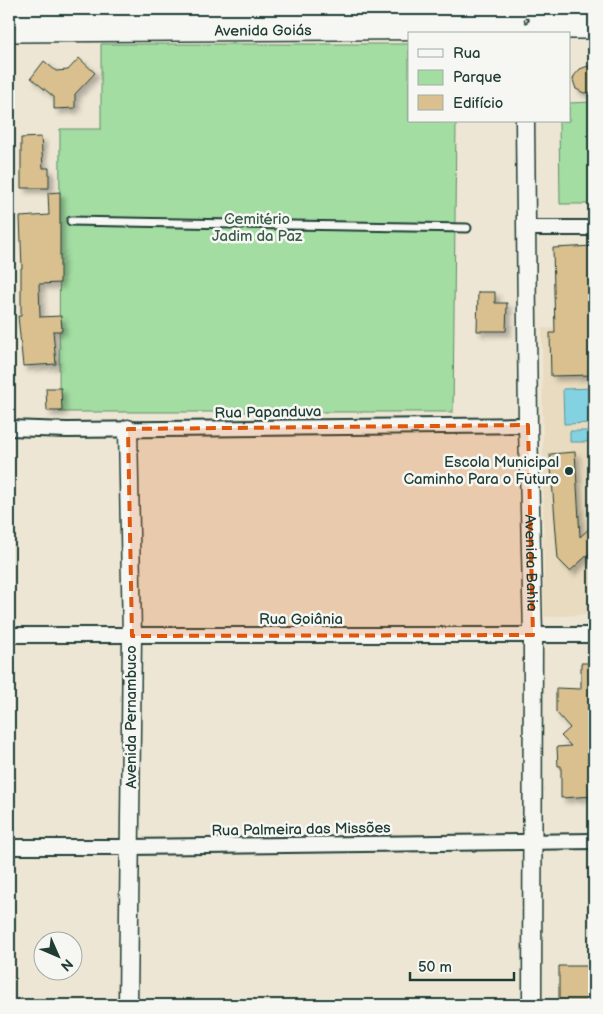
<svg xmlns="http://www.w3.org/2000/svg" width="603" height="1014" viewBox="0 0 603 1014" font-family="'Balsamiq Sans',sans-serif">
<style>
.built{fill:#e8dbbf}
.green{fill:#a3dda2;stroke:#618d6b}
.water{fill:#83d2e1;stroke:#5b969c}
.building{fill:#dac08f;stroke:#1f3d34;filter:url(#shadow)}
.lines{fill:none;stroke-linecap:round;stroke-linejoin:round}
.service-casing{stroke:#1f3d34;stroke-width:11}
.minor-casing{stroke:#1f3d34;stroke-width:18}
.tertiary-casing{stroke:#1f3d34;stroke-width:21}
.secondary-casing{stroke:#1f3d34;stroke-width:22}
.service{stroke:#f6f6f2;stroke-width:7}
.minor{stroke:#f6f6f2;stroke-width:14}
.tertiary{stroke:#f6f6f2;stroke-width:18}
.secondary{stroke:#f6f6f2;stroke-width:19}
.marked{fill:#de580e;fill-opacity:0.2;stroke:#de580e;stroke-width:4;stroke-dasharray:10 6;stroke-linejoin:round}
.poi-dot{fill:#1f3d34;stroke:#f6f6f2;stroke-width:2}
.labels{text-anchor:middle;stroke-width:5;stroke-linejoin:round;paint-order:stroke}
.street-label{font-size:15px;fill:#1f3d34;stroke:#f6f6f2}
.park-label{font-size:15px;fill:#395d4a;stroke:#f6f6f2}
.poi-label{font-size:15px;fill:#1f3d34;stroke:#f6f6f2;text-anchor:end}
</style>
<defs>
<filter id="shadow"><feDropShadow dx="4.5" dy="4.5" stdDeviation="2.5" flood-color="#0004"/></filter>
</defs>
<rect width="100%" height="100%" fill="#eee6d4"/>
<filter id="ink" filterUnits="userSpaceOnUse"><feTurbulence type="fractalNoise" baseFrequency=".02" numOctaves="2"/><feDisplacementMap in="SourceGraphic" scale="10" xChannelSelector="R" yChannelSelector="G"/><feConvolveMatrix kernelMatrix="1 2 1 2 8 2 1 2 1" color-interpolation-filters="sRGB"/></filter>
<g filter="url(#ink)">
<path class="built" d="M 542,328 L 594,329 L 594,614 L 544,617 Z"/>
<path class="green" d="M 101,44 L 409,44 L 409,121 L 456,121 L 453,412 L 59,412 L 60,129 L 101,129 Z
M 594,102 L 594,204 L 560,204 L 559,121 L 569,121 L 569,103 Z"/>
<path class="water" d="M 594,388 L 594,423 L 564,424 L 563,389 Z
M 570,431 L 594,431 L 594,442 L 570,442 Z"/>
<path class="building" d="M 79,58 L 95,73 L 75,94 L 75,108 L 54,109 L 54,97 L 31,78 L 44,61 L 56,71 L 68,70 Z
M 588,66 L 594,68 L 594,92 L 584,93 L 576,89 L 573,80 L 574,76 L 580,69 Z
M 41,137 L 43,168 L 49,168 L 49,188 L 21,188 L 21,138 Z
M 60,192 L 60,283 L 39,284 L 40,317 L 61,316 L 62,331 L 53,331 L 56,364 L 23,366 L 18,316 L 21,316 L 21,268 L 22,268 L 20,217 L 49,215 L 48,193 Z
M 594,246 L 594,375 L 551,376 L 550,333 L 555,333 L 553,248 Z
M 478,292 L 495,292 L 495,303 L 507,303 L 506,331 L 477,331 Z
M 46,388 L 61,388 L 62,411 L 47,411 Z
M 575,452 L 580,537 L 594,524 L 594,549 L 570,571 L 558,559 L 550,454 Z
M 581,663 L 594,663 L 594,796 L 561,798 L 561,766 L 558,766 L 557,747 L 571,746 L 561,736 L 570,728 L 556,712 L 556,688 L 581,689 Z
M 559,966 L 594,966 L 594,984 L 589,984 L 590,1005 L 559,1005 Z"/>
<g class="lines">
<g class="service-casing">
<path id="service" d="M 71,221 L 467,228"/>
</g>
<g class="minor-casing">
<path id="minor" d="M 526,228 L 594,228
M 9,428 L 67,430 L 528,425
M 9,635 L 594,635
M 9,847 L 130,847 L 594,841"/>
</g>
<g class="tertiary-casing">
<g id="tertiary">
<path id="s1" d="M 525,121 L 528,425 L 533,635 L 532,1005"/>
<path d="M 128,429 L 132,636 L 128,1005"/>
</g>
</g>
<g class="secondary-casing">
<g id="secondary">
<path d="M 537,13 L 594,14"/>
<path d="M 9,14 L 516,14"/>
<path d="M 514,19 C 515,49 557,23 531,9"/>
<path d="M 536,29 L 594,29"/>
<path id="s2" d="M 9,32 L 517,29"/>
</g>
</g>
<use href="#service" class="service"/>
<use href="#minor" class="minor"/>
<use href="#tertiary" class="tertiary"/>
<use href="#secondary" class="secondary"/>
</g>
</g>
<path class="marked" d="M 528,425 L 533,635 L 132,636 L 128,429 Z"/>
<circle class="poi-dot" cx="569" cy="471" r="5"/>
<g class="labels">
<g class="street-label">
<text dy="5" stroke="none"><textPath href="#s2" startOffset="254">Avenida Goiás</textPath></text>
<text transform="translate(268 412) rotate(-1)" y="5">Rua Papanduva</text>
<text dy="5" stroke="none"><textPath href="#s1" startOffset="442">Avenida Bahia</textPath></text>
<text x="301" y="624">Rua Goiânia</text>
<text transform="translate(131 717) rotate(-90)" y="5">Avenida Pernambuco</text>
<text transform="translate(301 829) rotate(-1)" y="5">Rua Palmeira das Missões</text>
</g>
<g class="park-label">
<text x="257" y="224">Cemitério<tspan x="257" dy="17">Jadim da Paz</tspan></text>
</g>
<g class="poi-label">
<text x="559" y="467">Escola Municipal<tspan x="559" dy="17">Caminho Para o Futuro</tspan></text>
</g>
</g>
<rect width="603" height="1014" fill="none" stroke="#f6f6f2" stroke-width="30"/>
<rect x="15" y="15" width="573" height="984" fill="none" stroke="#1f3d34" stroke-width="2" filter="url(#ink)"/>
<rect x="408" y="32" width="162" height="90" fill="#f6f6f2" stroke="#a0aca6"/>
<rect x="418" y="49" width="25" height="8" fill="#f6f6f2" stroke="#a0aca6"/>
<text x="453" y="58" font-size="15" fill="#1f3d34">Rua</text>
<rect x="418" y="70" width="25" height="15" fill="#a3dda2" stroke="#a0aca6"/>
<text x="453" y="82" font-size="15" fill="#1f3d34">Parque</text>
<rect x="418" y="95" width="25" height="15" fill="#dac08f" stroke="#a0aca6"/>
<text x="453" y="108" font-size="15" fill="#1f3d34">Edifício</text>
<g transform="translate(58 956) rotate(135)"><circle r="24" fill="#f6f6f2" stroke="#a0aca6"/>
<path d="M0-4L9 19L0 12L-9 19Z" fill="#1f3d34"/>
<text y="-8" font-size="14" font-weight="bold" text-anchor="middle" fill="#1f3d34">N</text>
</g>
<path d="M410 972v8h104v-8" fill="none" stroke="#1f3d34" stroke-width="2.5"/>
<text x="418" y="972" font-size="15" fill="#1f3d34" stroke="#f6f6f2" stroke-width="4" paint-order="stroke">50 m</text>
</svg>
